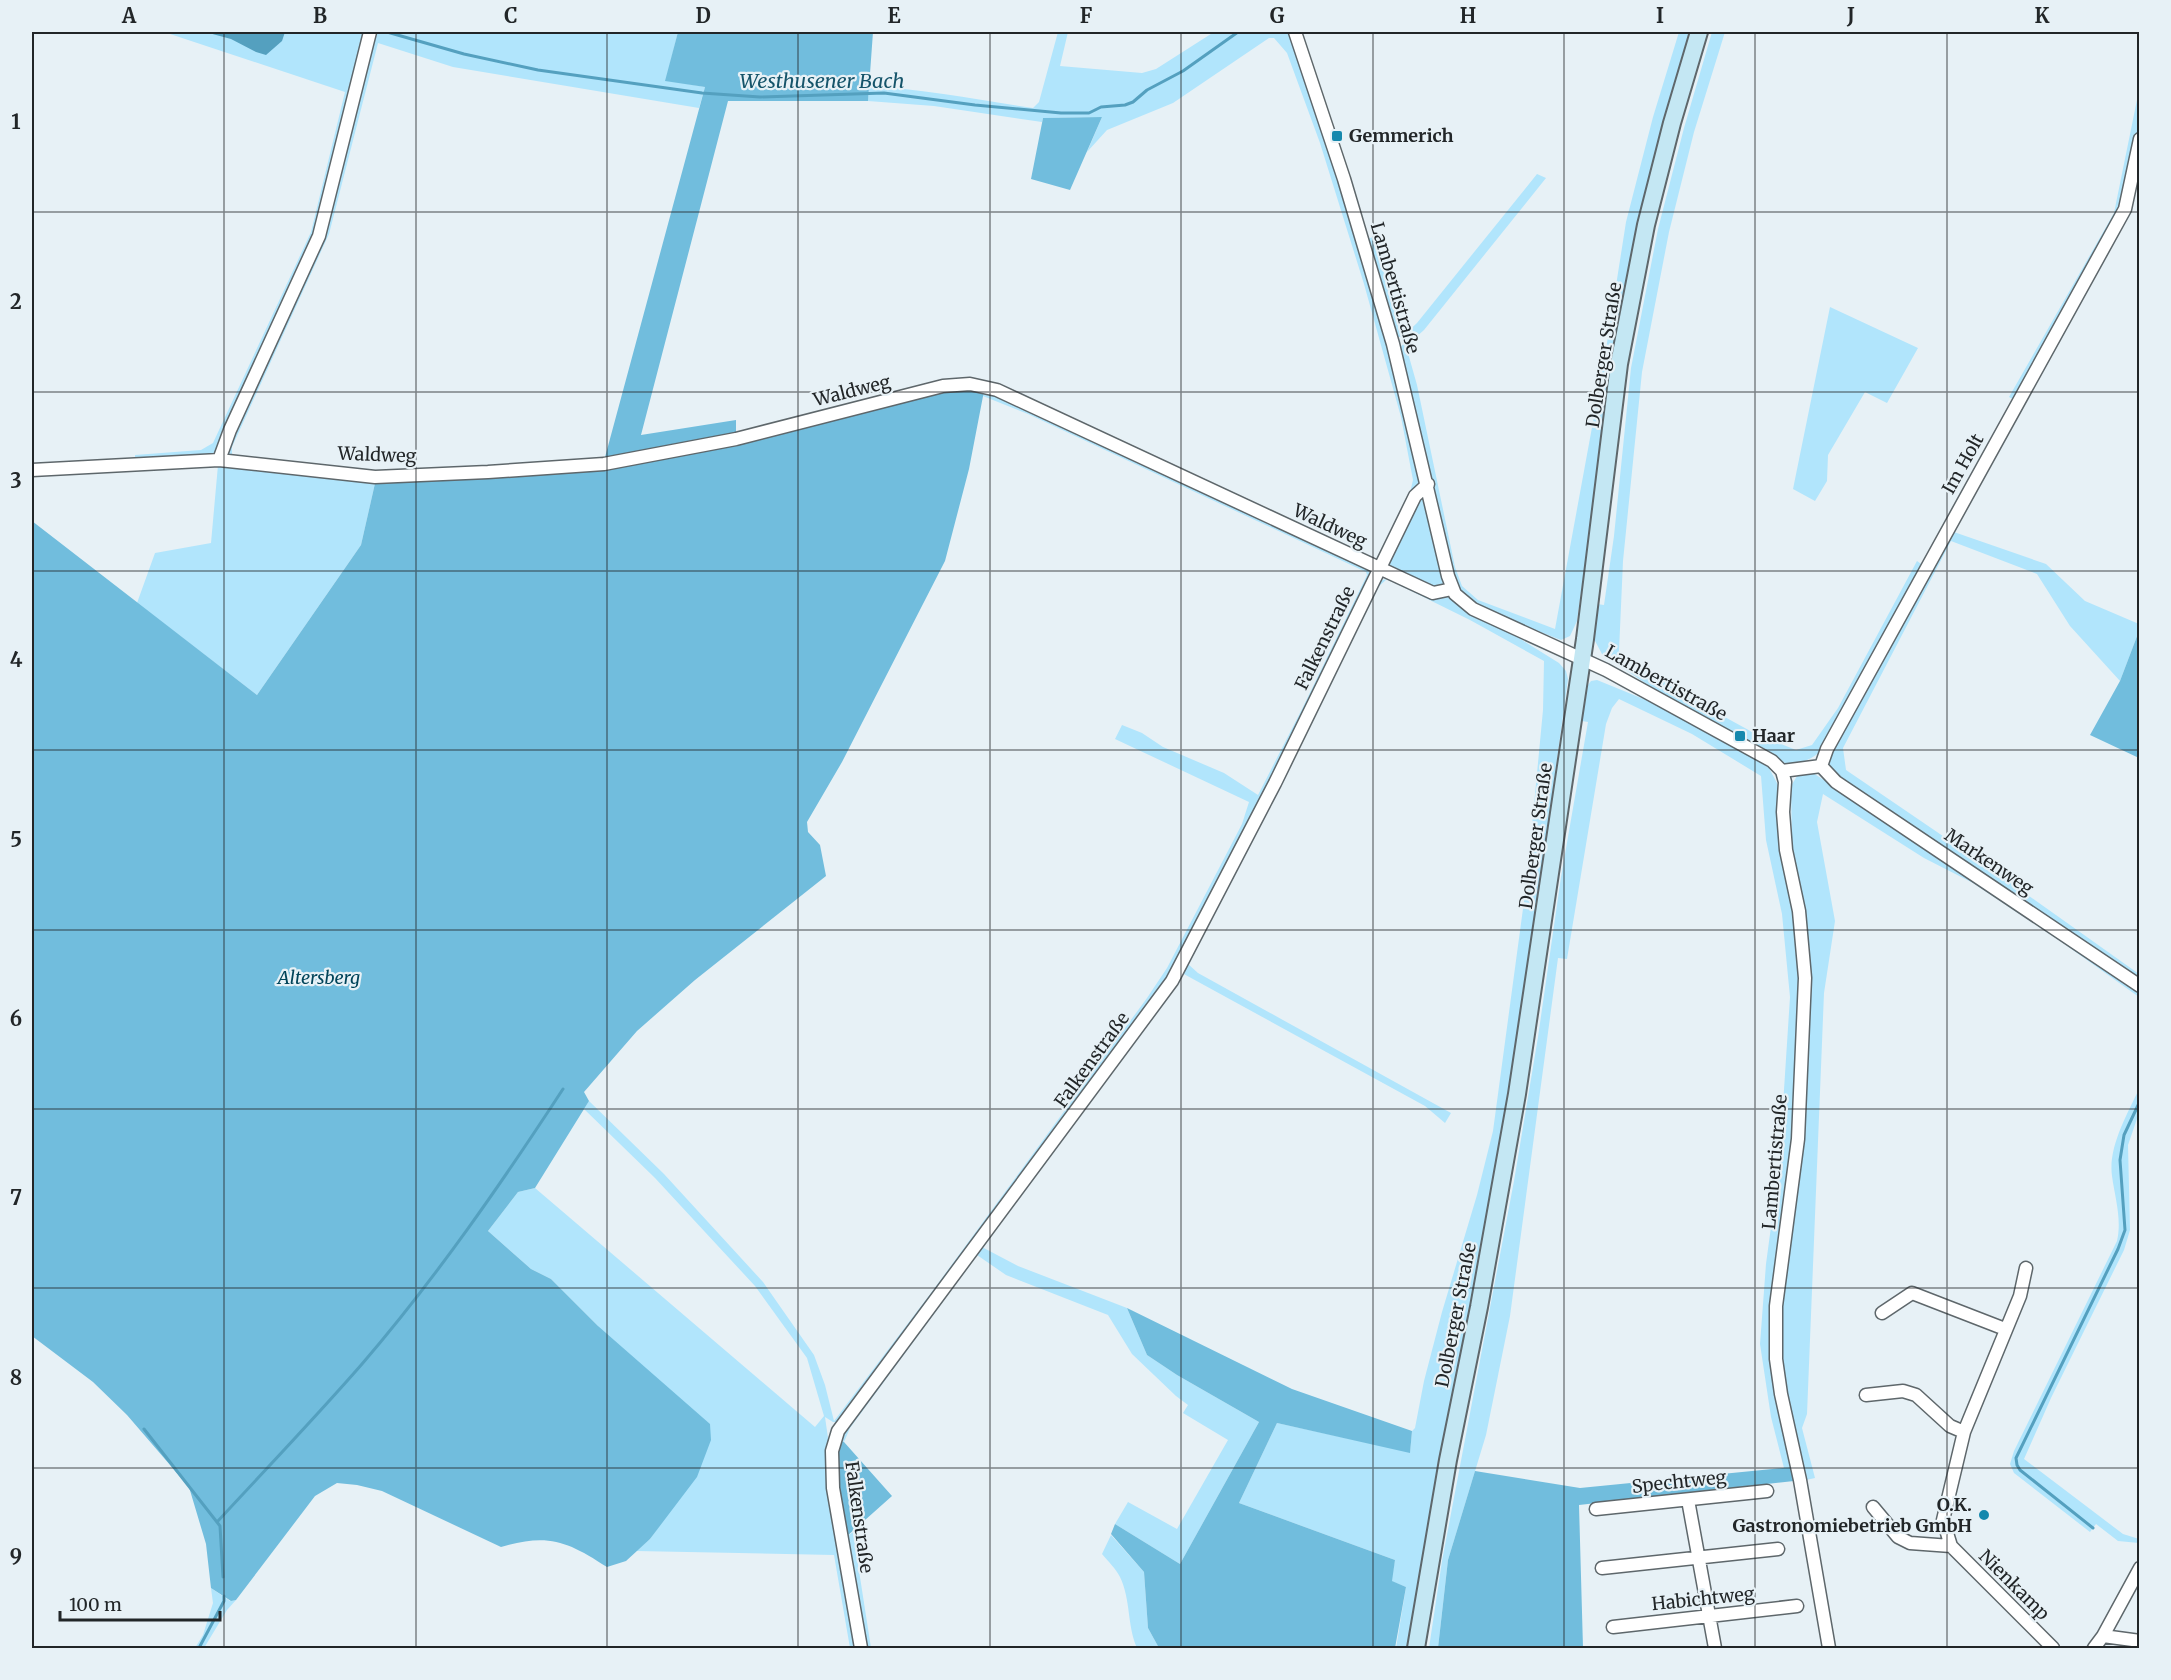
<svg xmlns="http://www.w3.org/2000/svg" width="2171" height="1680" viewBox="0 0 2171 1680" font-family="Merriweather,serif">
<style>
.green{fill:#b1e5fc}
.forest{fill:#71bddd}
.water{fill:#54a0bf}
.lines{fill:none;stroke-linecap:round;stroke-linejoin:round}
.stream{stroke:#54a0bf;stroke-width:3}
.minor-casing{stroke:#5e676b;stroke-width:15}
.secondary-casing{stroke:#5e676b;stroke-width:20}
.minor{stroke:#fff;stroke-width:12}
.secondary{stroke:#c4e7f3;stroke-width:16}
.grid{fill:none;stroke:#222628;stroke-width:1.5;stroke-opacity:0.55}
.poi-dot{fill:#1588ad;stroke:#e7f1f6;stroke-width:2}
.labels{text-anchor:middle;stroke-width:4.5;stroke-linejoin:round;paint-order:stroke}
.poi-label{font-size:18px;font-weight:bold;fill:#222628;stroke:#e7f1f6;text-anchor:start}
.street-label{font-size:18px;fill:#222628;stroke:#e7f1f6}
.park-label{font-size:18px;font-style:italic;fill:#00445a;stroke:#e7f1f6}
.water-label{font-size:20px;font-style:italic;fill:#15546a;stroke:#e7f1f6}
.neatline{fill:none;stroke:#222628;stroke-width:2}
.grid-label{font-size:20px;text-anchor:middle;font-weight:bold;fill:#222628}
</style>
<rect width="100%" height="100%" fill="#e7f1f6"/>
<path class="green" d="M 164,32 L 367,32 L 317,234 L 217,450 L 208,457 L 135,462 L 135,455 L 201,450 L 213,443 L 311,232 L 345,92 Z
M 373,32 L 678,32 L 666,80 L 705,87 L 699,108 L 453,67 L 378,43 L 329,234 L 232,447 L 232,454 L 245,459 L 230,457 L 227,452 L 232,431 L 321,237 Z
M 1058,32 L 1068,32 L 1060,66 L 1142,73 L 1156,69 L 1214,32 L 1288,32 L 1363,257 L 1393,361 L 1421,480 L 1409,497 L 1413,480 L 1401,417 L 1364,284 L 1320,143 L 1287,53 L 1274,38 L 1269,38 L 1173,103 L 1107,130 L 1087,152 L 1102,117 L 1043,118 L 1042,122 L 934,106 L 868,101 L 869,86 C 924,89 978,100 1033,108 L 1039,102 Z
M 1679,32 L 1692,32 L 1613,363 L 1577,621 L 1570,636 L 1561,640 L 1514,622 L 1476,604 L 1462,592 L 1454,577 L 1411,390 L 1399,349 L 1405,342 L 1403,337 L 1396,337 L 1368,239 L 1373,237 L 1403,336 L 1417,323 L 1537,174 L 1546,178 L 1424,330 L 1406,346 L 1417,385 L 1455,567 L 1462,586 L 1478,600 L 1555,629 L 1604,362 L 1626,222 L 1653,117 Z
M 1712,32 L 1725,32 L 1694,132 L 1669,232 L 1642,372 L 1623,561 L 1619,651 L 1679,692 L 1754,733 L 1796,750 L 1812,745 L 1838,708 L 1917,561 L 1924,566 L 1823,749 C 1812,760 1802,763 1787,764 L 1672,701 L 1602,654 L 1594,639 L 1597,604 L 1604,605 L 1614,536 L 1631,368 L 1658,229 L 1684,128 Z
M 2139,90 L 2139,127 L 2125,197 L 2016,401 L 2009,397 L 2114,213 Z
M 1830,307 L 1918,348 L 1887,403 L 1865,392 L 1828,455 L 1827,481 L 1815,501 L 1793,489 Z
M 984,391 L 998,394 L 1367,567 L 1371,577 L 1272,781 L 1167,981 L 840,1422 L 833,1422 L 825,1417 L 858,1648 L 850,1648 L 834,1555 L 636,1551 L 650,1539 L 667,1515 L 598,1326 L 551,1279 L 531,1269 L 488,1231 L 518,1192 L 535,1188 L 815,1427 L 824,1416 L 807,1358 L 755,1286 L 655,1178 L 584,1109 L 589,1101 L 664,1174 L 763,1282 L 814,1355 L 825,1385 L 834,1421 L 931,1293 L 1147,998 L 1167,968 L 1242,824 L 1249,802 L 1115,739 L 1122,725 L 1142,733 L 1163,747 L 1224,773 L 1258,795 L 1302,709 L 1367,575 L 1366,572 L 1028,414 L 983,396 Z
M 218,465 L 376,479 L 361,545 L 257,695 L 137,603 L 155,553 L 211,543 Z
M 1424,496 L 1443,579 L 1443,584 L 1435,589 L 1386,566 L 1417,499 Z
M 1951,531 L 2046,564 L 2085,601 L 2139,624 L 2139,631 L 2120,681 L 2070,626 L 2037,574 L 1951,541 L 1843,748 L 1846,770 L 1984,864 L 2139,974 L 2139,983 L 1837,778 L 1829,764 L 1832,750 Z
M 1387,579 L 1448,597 L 1470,613 L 1519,638 L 1559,663 L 1566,671 L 1568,679 L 1519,1038 L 1409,1648 L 1396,1648 L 1406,1587 L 1391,1581 L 1395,1560 L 1239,1503 L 1277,1423 L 1410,1452 L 1412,1431 L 1415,1428 L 1424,1381 L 1442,1312 L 1477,1195 L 1493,1131 L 1527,879 L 1543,710 L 1544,661 L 1470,620 L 1387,579 L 1377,588 L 1188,964 L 1198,973 L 1451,1113 L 1445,1123 L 1425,1106 L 1182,973 L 1117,1067 L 1115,1065 L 1188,964 L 1187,962 L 1376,585 L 1382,580 Z
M 1597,680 L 1646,700 L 1754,758 L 1769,768 L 1778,785 L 1778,813 L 1795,913 L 1799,978 L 1792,1139 L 1770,1306 L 1792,1467 L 1784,1468 L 1771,1417 L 1760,1344 L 1766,1264 L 1779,1167 L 1790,997 L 1782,914 L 1766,840 L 1761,776 L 1692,734 L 1619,699 L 1612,708 L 1606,724 L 1567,959 L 1558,958 L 1510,1316 L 1486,1435 L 1448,1560 L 1438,1648 L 1429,1648 L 1442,1561 L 1514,1181 L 1538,1037 L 1561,877 L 1588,722 L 1582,721 L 1588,685 L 1591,681 Z
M 1813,773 L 1976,878 L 2140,991 L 2139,997 L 2063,943 L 1973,883 L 1924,858 L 1823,794 L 1817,822 L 1835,921 L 1824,993 L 1807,1414 L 1802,1428 L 1815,1478 L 1806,1480 L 1793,1427 L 1781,1358 L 1782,1307 L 1803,1141 L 1807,1026 L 1792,851 L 1791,786 L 1797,776 Z
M 2139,1089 L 2139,1113 L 2128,1145 L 2130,1230 L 2124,1250 L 2051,1398 L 2024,1459 L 2123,1534 L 2139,1539 L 2139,1543 L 2118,1541 L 2096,1524 L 2090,1532 L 2014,1473 L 2010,1464 L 2014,1451 L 2117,1241 C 2122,1219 2115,1198 2112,1176 C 2108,1147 2127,1115 2139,1089 Z
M 980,1246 L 1018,1266 L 1127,1308 L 1147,1355 L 1177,1375 L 1259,1422 L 1180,1564 L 1115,1524 L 1128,1502 L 1177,1529 L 1228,1440 L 1183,1413 L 1188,1405 L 1176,1396 L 1132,1354 L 1108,1315 L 1006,1275 L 977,1255 L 850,1428 L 844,1442 L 839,1441 L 846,1426 Z
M 853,1532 L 871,1648 L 865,1648 L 846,1537 Z
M 1111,1535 L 1144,1572 L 1148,1628 L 1159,1648 L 1137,1648 C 1127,1626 1131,1600 1120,1577 C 1116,1569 1108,1561 1102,1554 Z
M 211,1588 L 230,1601 L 236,1600 L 227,1610 L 204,1648 L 195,1648 L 203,1635 L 213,1603 Z"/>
<path class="forest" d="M 678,32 L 873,32 L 868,101 L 728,101 L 641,435 L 736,420 L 736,435 L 944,389 L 967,387 L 984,391 L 969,469 L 945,561 L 842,762 L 807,822 L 808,832 L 820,845 L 826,876 L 695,980 L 637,1031 L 584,1092 L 589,1101 L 535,1188 L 518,1192 L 488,1231 L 531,1269 L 551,1279 L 598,1326 L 710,1424 L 711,1440 L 697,1477 L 650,1539 L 626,1561 L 607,1567 C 567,1541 548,1533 501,1547 L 382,1491 L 357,1485 L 337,1483 L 315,1496 L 236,1600 L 231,1601 L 211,1588 L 206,1544 L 189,1487 L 127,1415 L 93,1382 L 32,1336 L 32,521 L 257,695 L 361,545 L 376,479 L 604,461 L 705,87 L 665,81 Z
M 1102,117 L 1070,190 L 1031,179 L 1043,118 Z
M 2139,631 L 2139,758 L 2090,735 L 2120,681 Z
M 1127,1308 L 1292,1389 L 1412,1431 L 1410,1453 L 1277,1423 L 1239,1503 L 1395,1560 L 1392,1581 L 1406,1587 L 1395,1648 L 1159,1648 L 1148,1628 L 1144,1572 L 1111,1534 L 1115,1524 L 1180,1564 L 1259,1422 L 1177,1375 L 1147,1355 Z
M 839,1441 L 844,1442 L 892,1496 L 846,1537 L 835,1466 Z
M 1792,1467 L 1794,1481 L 1579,1505 L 1583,1648 L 1438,1648 L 1448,1560 L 1475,1471 L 1580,1488 Z"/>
<path class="water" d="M 205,32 L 285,32 L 282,41 L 266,55 L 256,52 L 231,39 Z"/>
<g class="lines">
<path class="stream" d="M 387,32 L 464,54 L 538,70 L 702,93 L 760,97 L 884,93 L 975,105 L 1061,113 L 1089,113 L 1101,107 L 1125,105 L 1133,102 L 1147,90 L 1183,71 L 1238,32
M 144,1429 L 220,1526 L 223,1577
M 217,1522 C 265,1470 315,1418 362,1364 C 436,1278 501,1184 563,1089
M 2093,1528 L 2020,1470 L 2017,1465 L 2016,1458 L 2118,1249 L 2125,1230 L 2120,1160 L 2124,1135 L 2140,1101
M 199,1648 L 224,1601 L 224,1596"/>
<g class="minor-casing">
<path id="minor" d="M 1295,32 L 1344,179 L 1393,344 L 1448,576 L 1455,594 L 1473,609 L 1606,670 L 1772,761 L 1782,771 L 1785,782 L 1783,812 L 1786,850 L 1799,911 L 1805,978 L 1798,1139 L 1776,1306 L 1776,1359 L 1781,1394 L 1800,1480 L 1829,1648
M 219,460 L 230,430 L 319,236 L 370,32
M 32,470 L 219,460 L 375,477 L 488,472 L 604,464 L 736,439 L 943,386 L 970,384 L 997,390 L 1433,593 L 1452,589
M 1821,766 L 1827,749 L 2125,209 L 2140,139
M 1821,766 L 1836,782 L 2140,986
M 1782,771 L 1821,766
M 1882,1313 L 1912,1293 L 2005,1329
M 1866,1395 L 1903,1391 L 1916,1395 L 1950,1426 L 1964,1432
M 1688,1500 L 1715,1648
M 1873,1507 L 1898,1537 L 1910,1543 L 1951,1546 L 1943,1520 L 1964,1432 L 2020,1296 L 2026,1268
M 1596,1509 L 1767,1491
M 1951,1546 L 2053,1648
M 1602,1568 L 1778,1549
M 1613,1627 L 1797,1606
M 2103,1636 L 2140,1641
M 861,1648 L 833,1488 L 832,1451 L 838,1431 L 1172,981 L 1275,783 L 1415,496 L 1428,484
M 2094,1648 L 2103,1636 L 2140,1568"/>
</g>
<g class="secondary-casing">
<path id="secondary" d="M 1416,1648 L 1448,1460 L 1479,1307 L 1517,1094 L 1585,639 L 1619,364 L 1646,225 L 1672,123 L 1699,32"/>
</g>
<use href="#minor" class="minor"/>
<use href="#secondary" class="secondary"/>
</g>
<path class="grid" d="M 224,32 L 224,1648M 416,32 L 416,1648M 607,32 L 607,1648M 798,32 L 798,1648M 990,32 L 990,1648M 1181,32 L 1181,1648M 1373,32 L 1373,1648M 1564,32 L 1564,1648M 1755,32 L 1755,1648M 1947,32 L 1947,1648M 32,212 L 2140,212M 32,392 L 2140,392M 32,571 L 2140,571M 32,750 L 2140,750M 32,930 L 2140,930M 32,1109 L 2140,1109M 32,1288 L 2140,1288M 32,1468 L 2140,1468"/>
<g class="poi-dot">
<rect x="1331" y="130" width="12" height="12" rx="3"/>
<rect x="1734" y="730" width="12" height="12" rx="3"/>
<circle cx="1984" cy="1515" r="6"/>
</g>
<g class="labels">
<g class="poi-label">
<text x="1349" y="142">Gemmerich</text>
<text x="1752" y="742">Haar</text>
<text x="1972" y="1511" text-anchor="end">O.K.<tspan x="1972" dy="21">Gastronomiebetrieb GmbH</tspan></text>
</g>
<g class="street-label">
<text transform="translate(1395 288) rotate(74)" y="6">Lambertistraße</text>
<text transform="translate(1604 355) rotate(-81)" y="6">Dolberger Straße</text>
<text transform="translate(852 391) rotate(-14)" y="6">Waldweg</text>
<text transform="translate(377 455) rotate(2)" y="6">Waldweg</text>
<text transform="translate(1963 464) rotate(-61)" y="6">Im Holt</text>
<text transform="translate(1330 526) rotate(25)" y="6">Waldweg</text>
<text transform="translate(1325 638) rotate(-64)" y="6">Falkenstraße</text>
<text transform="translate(1666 683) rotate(29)" y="6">Lambertistraße</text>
<text transform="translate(1536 836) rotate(-82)" y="6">Dolberger Straße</text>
<text transform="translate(1989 862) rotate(34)" y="6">Markenweg</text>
<text transform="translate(1092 1060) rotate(-54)" y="6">Falkenstraße</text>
<text transform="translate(1775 1162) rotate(-85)" y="6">Lambertistraße</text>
<text transform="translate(1456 1315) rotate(-79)" y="6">Dolberger Straße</text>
<text transform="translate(1679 1482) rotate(-6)" y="6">Spechtweg</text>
<text transform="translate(859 1517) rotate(82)" y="6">Falkenstraße</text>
<text transform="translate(2014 1585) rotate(45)" y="6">Nienkamp</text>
<text transform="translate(1703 1599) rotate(-6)" y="6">Habichtweg</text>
</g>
<g class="park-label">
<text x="319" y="984">Altersberg</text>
</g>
<g class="water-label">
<text x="822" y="88">Westhusener Bach</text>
</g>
</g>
<rect width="2171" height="1680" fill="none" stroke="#e7f1f6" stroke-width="66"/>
<path d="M60 1611v9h160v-9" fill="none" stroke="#222628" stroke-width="3"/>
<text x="69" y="1611" font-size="18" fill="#222628" stroke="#e7f1f6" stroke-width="4.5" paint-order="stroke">100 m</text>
<rect x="33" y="33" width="2105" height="1614" class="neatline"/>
<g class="grid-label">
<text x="129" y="23">A</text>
<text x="320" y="23">B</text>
<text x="511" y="23">C</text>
<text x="703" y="23">D</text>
<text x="894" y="23">E</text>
<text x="1086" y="23">F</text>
<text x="1277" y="23">G</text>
<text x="1468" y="23">H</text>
<text x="1660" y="23">I</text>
<text x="1851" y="23">J</text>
<text x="2042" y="23">K</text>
<text x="16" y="129">1</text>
<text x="16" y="309">2</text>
<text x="16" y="488">3</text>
<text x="16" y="667">4</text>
<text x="16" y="847">5</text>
<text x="16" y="1026">6</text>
<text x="16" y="1205">7</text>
<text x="16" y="1385">8</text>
<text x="16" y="1564">9</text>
</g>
</svg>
